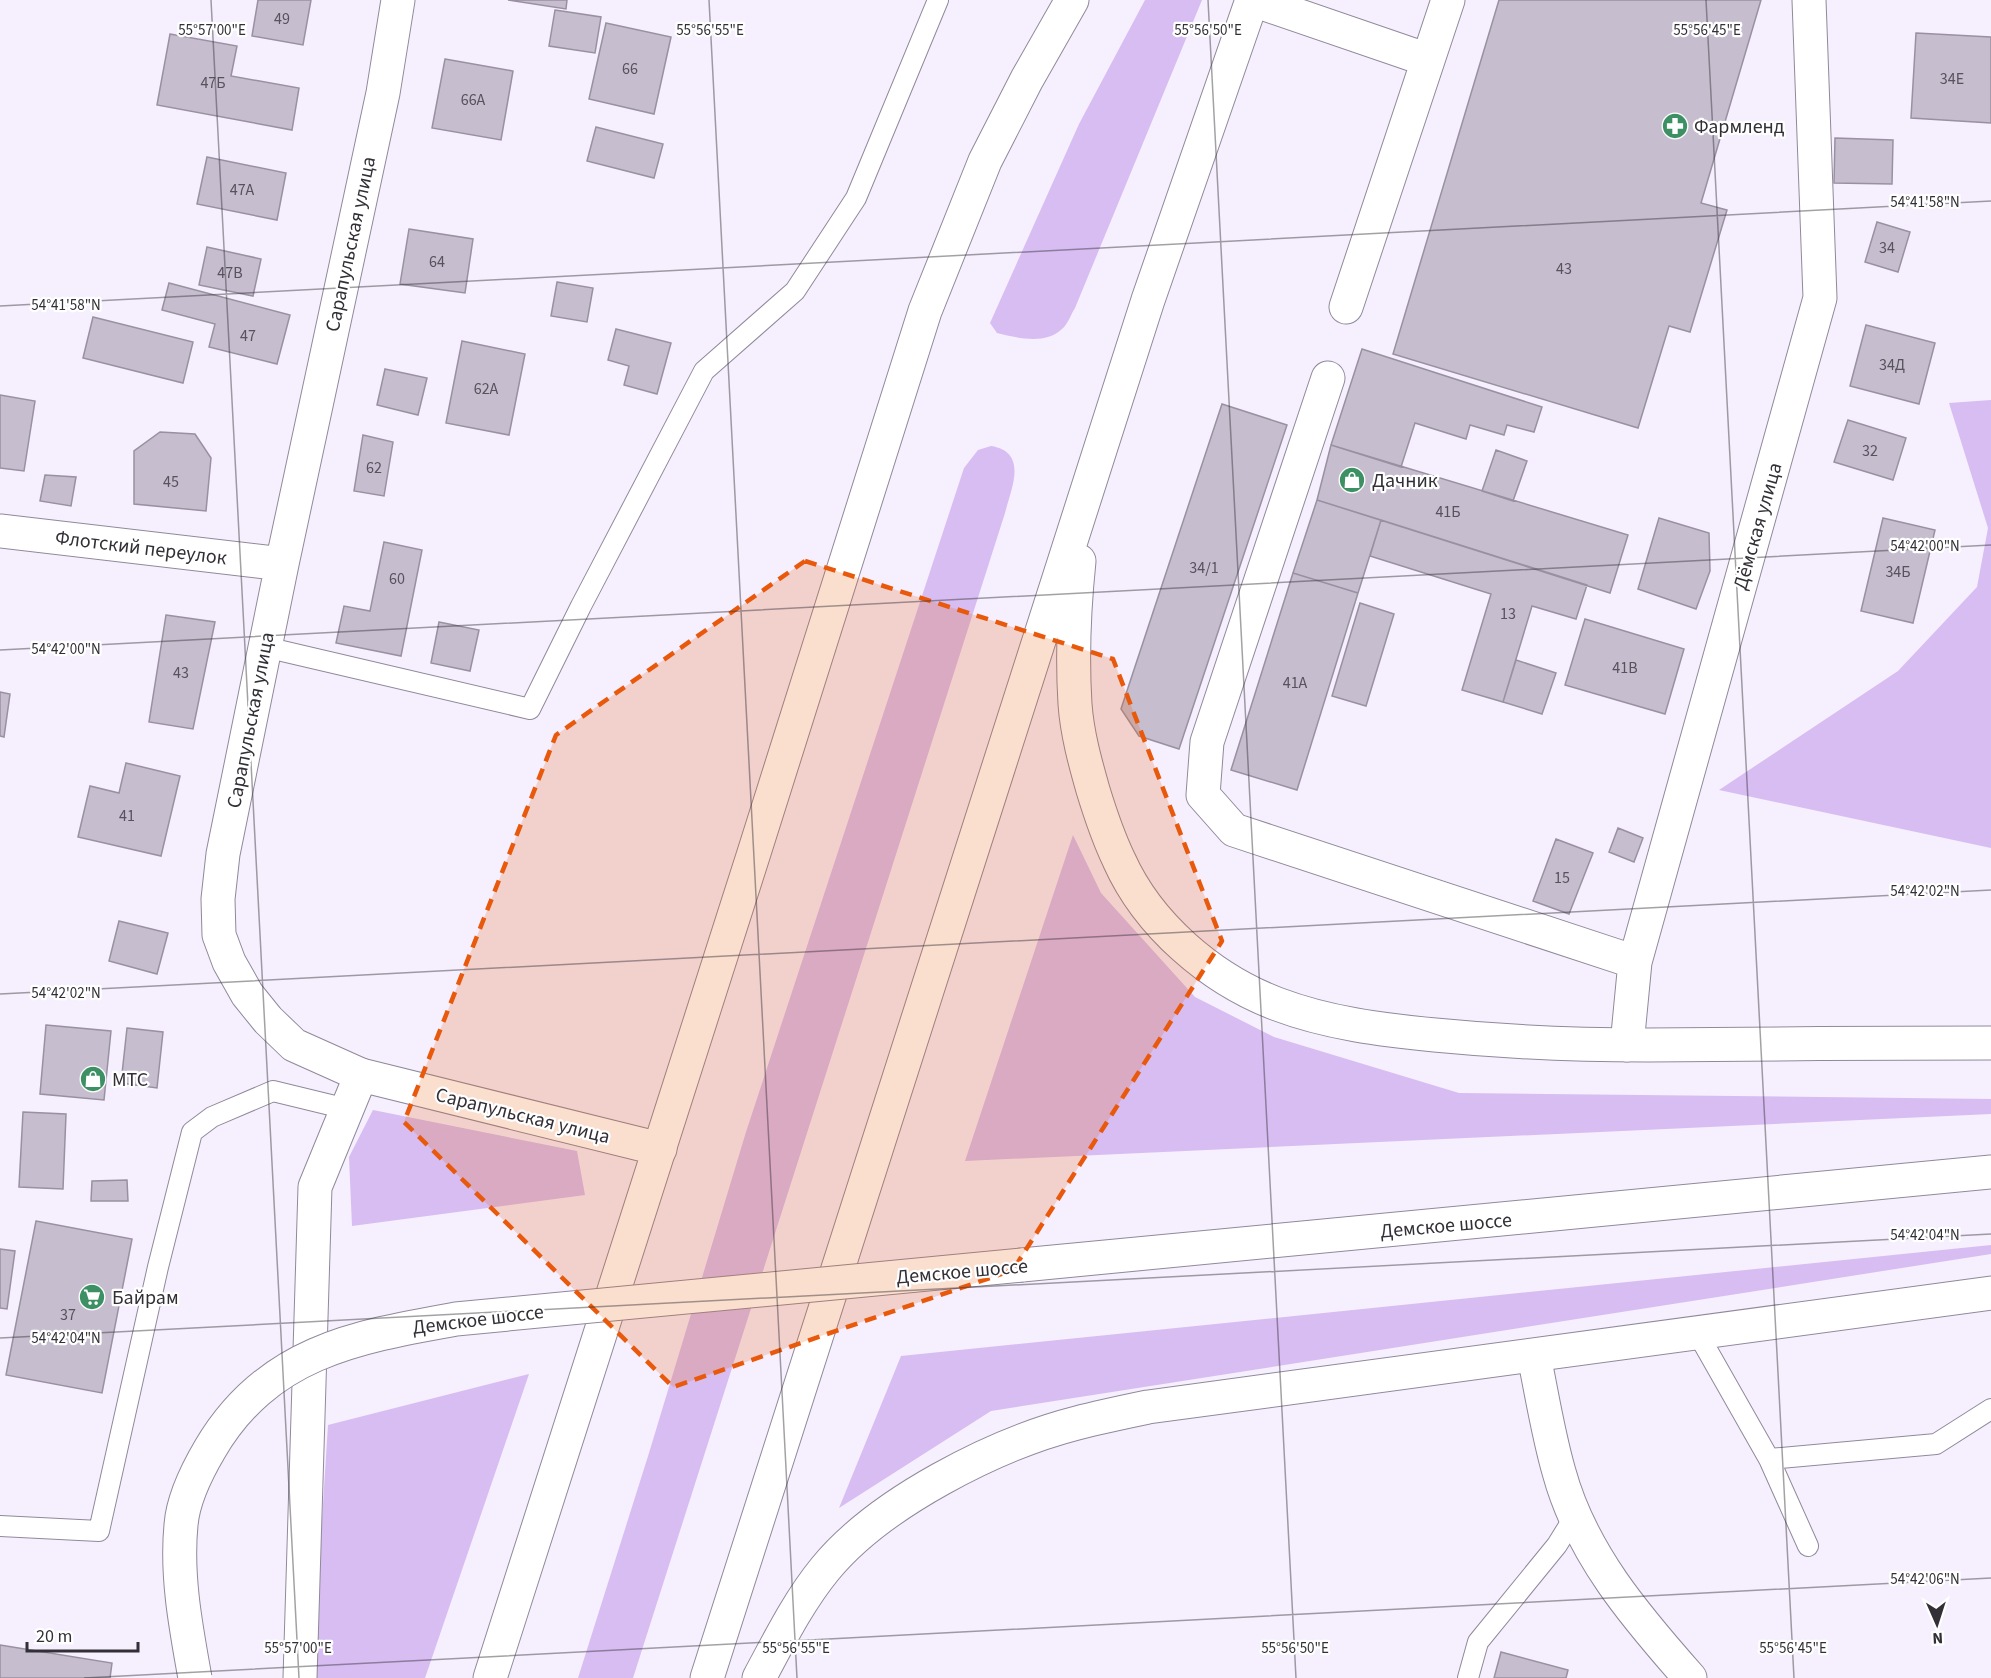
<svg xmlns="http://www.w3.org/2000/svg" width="1991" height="1678" viewBox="0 0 1991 1678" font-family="'Source Sans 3',sans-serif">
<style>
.green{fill:#d7bdf1}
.building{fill:#c6bdcf;stroke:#9991a2;stroke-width:1.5}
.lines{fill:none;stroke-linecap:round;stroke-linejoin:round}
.service-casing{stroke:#91899a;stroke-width:22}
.minor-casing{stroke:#91899a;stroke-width:35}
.tertiary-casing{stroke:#91899a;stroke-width:35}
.primary-casing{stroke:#91899a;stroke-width:35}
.service{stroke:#fff;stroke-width:20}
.minor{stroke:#fff;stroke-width:33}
.tertiary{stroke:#fff;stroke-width:33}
.primary{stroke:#fff;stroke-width:33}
.primary-bridge-casing{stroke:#91899a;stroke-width:35;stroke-linecap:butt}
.primary-bridge{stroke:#fff;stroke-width:33}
.marked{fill:#e8590c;fill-opacity:0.2;stroke:#e8590c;stroke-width:4.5;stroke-dasharray:12 8;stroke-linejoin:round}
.ticks{fill:none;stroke:#322f36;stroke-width:1.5;stroke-opacity:0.45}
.labels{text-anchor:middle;stroke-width:4.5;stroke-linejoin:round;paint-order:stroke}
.number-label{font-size:16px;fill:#57525c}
.poi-label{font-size:20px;fill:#322f36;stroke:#fff;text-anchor:start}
.street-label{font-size:20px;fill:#322f36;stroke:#fff}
.ticks-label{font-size:15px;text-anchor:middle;fill:#322f36;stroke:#fff;stroke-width:4.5;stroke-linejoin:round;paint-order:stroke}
</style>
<rect width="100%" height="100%" fill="#f6effe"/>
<path class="green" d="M 1145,0 L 1202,0 L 1075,308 C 1071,314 1068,324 1062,329 C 1045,345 1018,338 997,333 L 990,323 L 1079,124 Z
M 1991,400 L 1991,848 L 1719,790 L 1898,671 L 1977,587 L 1988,528 L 1949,403 Z
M 991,446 C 1029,452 1011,489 1005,513 L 633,1678 L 578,1678 L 649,1453 L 746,1132 L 964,468 L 978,450 Z
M 1073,835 L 1101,893 L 1195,997 L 1274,1037 L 1459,1093 L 1991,1099 L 1991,1114 L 965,1161 Z
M 373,1110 L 577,1151 L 585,1195 L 352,1226 L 349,1157 Z
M 1991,1245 L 1991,1254 L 991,1411 L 839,1508 L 901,1356 Z
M 529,1374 L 425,1678 L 312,1678 L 328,1425 Z"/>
<path class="building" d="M 258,0 L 311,0 L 303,45 L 252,36 Z
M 508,0 L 567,0 L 566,9 Z
M 1499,0 L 1761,0 L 1701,203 L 1727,210 L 1690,332 L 1669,326 L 1638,428 L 1393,354 Z
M 555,10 L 601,17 L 595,53 L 549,46 Z
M 606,23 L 671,37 L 654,114 L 589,99 Z
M 1916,33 L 1991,37 L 1991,123 L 1911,118 Z
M 170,34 L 237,46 L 231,76 L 299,88 L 292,130 L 157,105 Z
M 445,59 L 513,71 L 501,140 L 432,128 Z
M 596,127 L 663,144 L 654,178 L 587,161 Z
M 1835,138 L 1893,140 L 1892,184 L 1834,183 Z
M 207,157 L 286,173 L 277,220 L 197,204 Z
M 1877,222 L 1910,232 L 1898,272 L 1865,262 Z
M 409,229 L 473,239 L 465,293 L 400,284 Z
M 207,247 L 261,259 L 253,296 L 199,285 Z
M 557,282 L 593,288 L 587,322 L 551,316 Z
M 169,283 L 290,315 L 277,364 L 209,347 L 215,324 L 162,310 Z
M 93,317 L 193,342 L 183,383 L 83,358 Z
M 1866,325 L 1935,343 L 1919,404 L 1850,386 Z
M 616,329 L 671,343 L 657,394 L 624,385 L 629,366 L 608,360 Z
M 462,341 L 525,354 L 509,435 L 446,423 Z
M 1362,349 L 1542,407 L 1534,432 L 1507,425 L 1504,435 L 1470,425 L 1466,439 L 1415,423 L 1401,467 L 1331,445 Z
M 385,369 L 427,378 L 418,415 L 377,405 Z
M 0,395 L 35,401 L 24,471 L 0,468 Z
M 1222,404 L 1287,425 L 1179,749 L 1139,736 L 1121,709 Z
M 1848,420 L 1906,438 L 1893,480 L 1834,462 Z
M 160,432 L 195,434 L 211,458 L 206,511 L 134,504 L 134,451 Z
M 363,435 L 393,442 L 384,496 L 354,491 Z
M 1331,445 L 1628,535 L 1610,593 L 1317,500 Z
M 1496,450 L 1527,461 L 1513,501 L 1482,491 Z
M 45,475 L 76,477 L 71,506 L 40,501 Z
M 1317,500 L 1381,520 L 1358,593 L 1293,573 Z
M 1659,518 L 1709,533 L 1710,571 L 1696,609 L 1638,589 Z
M 1883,518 L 1935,530 L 1913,623 L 1861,611 Z
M 1381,520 L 1587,585 L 1576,619 L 1532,606 L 1503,702 L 1462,690 L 1491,594 L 1370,556 Z
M 384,542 L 422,550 L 401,656 L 336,643 L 344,606 L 370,611 Z
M 1293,573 L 1358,593 L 1297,790 L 1231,770 Z
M 1360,603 L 1394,614 L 1366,706 L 1332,696 Z
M 166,615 L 215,622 L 193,729 L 149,722 Z
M 1585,619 L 1684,649 L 1665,714 L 1565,685 Z
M 439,622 L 479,630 L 470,671 L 431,663 Z
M 1516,660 L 1556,673 L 1542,714 L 1503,702 Z
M 0,692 L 10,694 L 4,737 L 0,736 Z
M 126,763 L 180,776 L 161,856 L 78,837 L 90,786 L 119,793 Z
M 1618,828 L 1643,838 L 1634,862 L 1609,852 Z
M 1556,839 L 1593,853 L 1569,914 L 1533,901 Z
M 119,921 L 168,933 L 157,974 L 109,961 Z
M 46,1025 L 111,1031 L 104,1100 L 40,1094 Z
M 127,1028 L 163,1032 L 157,1088 L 121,1083 Z
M 23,1112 L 66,1114 L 63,1189 L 19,1187 Z
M 127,1180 L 128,1201 L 91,1201 L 92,1181 Z
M 36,1221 L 132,1239 L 102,1393 L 6,1375 Z
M 0,1249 L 15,1251 L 7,1309 L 0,1308 Z
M 0,1645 L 112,1663 L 110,1678 L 0,1678 Z
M 1501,1652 L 1568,1670 L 1566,1678 L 1494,1678 Z"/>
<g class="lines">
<g class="service-casing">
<path id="service" d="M 265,647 L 530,709 L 581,606 L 704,371 L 795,291 L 856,198 L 938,0
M 1698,1334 L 1769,1459 L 1808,1546
M 1769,1459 L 1936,1444 L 1991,1409
M 0,1526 L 99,1531 L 158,1267 L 192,1132 L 212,1117 L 273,1091 L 347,1109
M 1468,1678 L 1478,1642 L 1557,1545 L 1575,1516"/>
</g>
<g class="minor-casing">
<path id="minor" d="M 398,0 L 383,93 L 282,564 L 223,854 L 218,899 L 219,935 L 229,962 L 247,994 L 268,1020 L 294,1045 L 361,1075 L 660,1149
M 1253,0 L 1428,60
M 1346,307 L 1448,0
M 1328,378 L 1207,742 L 1203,795 L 1234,830 L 1635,962
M 0,531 L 282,564
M 1627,1045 L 1635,962 L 1820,298 L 1809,0"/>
</g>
<g class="tertiary-casing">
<path id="tertiary" d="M 1534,1356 C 1542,1395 1548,1434 1559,1472 C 1581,1553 1636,1617 1690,1678
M 300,1678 L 315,1187 L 361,1075"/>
</g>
<g class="primary-casing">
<path id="primary" d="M 1079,561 C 1074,609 1072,656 1075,704 C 1077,733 1085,762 1093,790 C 1100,813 1108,837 1119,860 C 1148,925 1211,979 1277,1004 C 1327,1023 1382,1030 1435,1035 C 1506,1042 1576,1045 1647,1045 C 1762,1044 1876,1043 1991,1043
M 1022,1265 L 1991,1172
M 490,1678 L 753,856 L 925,311 L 985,161 L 1027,79 L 1072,0
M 707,1678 L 1148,300 L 1252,0
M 759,1678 C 779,1641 798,1602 825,1569 C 879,1503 995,1444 1077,1423 C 1100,1417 1124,1412 1148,1407 L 1991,1293"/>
</g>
<use href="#service" class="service"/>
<use href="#minor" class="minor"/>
<use href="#tertiary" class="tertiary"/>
<use href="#primary" class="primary"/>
<g class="primary-bridge-casing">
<path id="primary-bridge" d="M 195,1678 C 186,1628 176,1576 181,1525 C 183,1499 197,1471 210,1449 C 267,1352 355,1337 456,1319 L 1022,1265"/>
</g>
<use href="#primary-bridge" class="primary-bridge"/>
</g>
<path class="marked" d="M 805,561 L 1113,659 L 1222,941 L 1013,1270 L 673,1387 L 404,1122 L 556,735 Z"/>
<path class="ticks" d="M 211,0 L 299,1678M 709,0 L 797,1678M 1208,0 L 1296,1678M 1706,0 L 1794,1678M 0,306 L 1991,201M 0,650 L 1991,545M 0,994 L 1991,890M 0,1338 L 1991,1234M 84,1678 L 1991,1578"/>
<defs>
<g id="pharmacy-disc" transform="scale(1.35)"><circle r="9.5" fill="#3c9063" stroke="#fff"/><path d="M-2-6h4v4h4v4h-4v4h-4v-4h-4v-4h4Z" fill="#fff"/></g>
<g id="shop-disc" transform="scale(1.35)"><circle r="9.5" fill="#3c9063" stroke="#fff"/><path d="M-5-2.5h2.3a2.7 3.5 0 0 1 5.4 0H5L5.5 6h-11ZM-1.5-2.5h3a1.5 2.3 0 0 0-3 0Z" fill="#fff"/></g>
<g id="supermarket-disc" transform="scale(1.35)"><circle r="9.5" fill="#3c9063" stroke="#fff"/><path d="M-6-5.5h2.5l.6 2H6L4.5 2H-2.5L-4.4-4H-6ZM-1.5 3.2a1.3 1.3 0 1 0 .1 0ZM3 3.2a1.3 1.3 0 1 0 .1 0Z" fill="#fff"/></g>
</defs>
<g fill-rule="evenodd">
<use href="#pharmacy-disc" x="1675" y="126"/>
<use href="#shop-disc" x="1352" y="480"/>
<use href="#shop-disc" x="93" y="1079"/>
<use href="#supermarket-disc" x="92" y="1297"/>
</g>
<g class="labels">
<g class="number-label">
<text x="282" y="24">49</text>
<text x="630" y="74">66</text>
<text x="1952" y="84">34Е</text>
<text x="213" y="88">47Б</text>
<text x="473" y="105">66А</text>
<text x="242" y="195">47А</text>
<text x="1887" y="253">34</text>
<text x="437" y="267">64</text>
<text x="1564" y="274">43</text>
<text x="230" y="278">47В</text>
<text x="248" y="341">47</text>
<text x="1892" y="370">34Д</text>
<text x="486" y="394">62А</text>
<text x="1870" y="456">32</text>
<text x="374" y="473">62</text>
<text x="171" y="487">45</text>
<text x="1448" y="517">41Б</text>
<text x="1204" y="573">34/1</text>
<text x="1898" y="577">34Б</text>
<text x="397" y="584">60</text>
<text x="1508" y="619">13</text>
<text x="1625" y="673">41В</text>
<text x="181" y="678">43</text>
<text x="1295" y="688">41А</text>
<text x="127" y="821">41</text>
<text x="1562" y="883">15</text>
<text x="68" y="1320">37</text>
</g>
<g class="poi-label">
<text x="1694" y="133">Фармленд</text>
<text x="1372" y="487">Дачник</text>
<text x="112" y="1086">МТС</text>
<text x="112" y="1304">Байрам</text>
</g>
<g class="street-label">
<text transform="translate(350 244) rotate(-78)" y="7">Сарапульская улица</text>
<text transform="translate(1757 526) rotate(-74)" y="7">Дёмская улица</text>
<text transform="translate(141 547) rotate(7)" y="7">Флотский переулок</text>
<text transform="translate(250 720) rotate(-79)" y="7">Сарапульская улица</text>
<text transform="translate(523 1115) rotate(14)" y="7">Сарапульская улица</text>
<text transform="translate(1446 1225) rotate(-5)" y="7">Демское шоссе</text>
<text transform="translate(962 1271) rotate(-5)" y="7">Демское шоссе</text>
<text transform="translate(478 1319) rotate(-7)" y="7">Демское шоссе</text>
</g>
</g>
<g class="ticks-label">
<text x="212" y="35">55°57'00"E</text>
<text x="710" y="35">55°56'55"E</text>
<text x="1208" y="35">55°56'50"E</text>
<text x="1707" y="35">55°56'45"E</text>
<text x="1925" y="207">54°41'58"N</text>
<text x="66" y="310">54°41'58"N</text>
<text x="1925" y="551">54°42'00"N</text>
<text x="66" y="654">54°42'00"N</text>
<text x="1925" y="896">54°42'02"N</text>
<text x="66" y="998">54°42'02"N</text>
<text x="1925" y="1240">54°42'04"N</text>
<text x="66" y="1343">54°42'04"N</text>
<text x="1925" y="1584">54°42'06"N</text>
<text x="298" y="1653">55°57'00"E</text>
<text x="796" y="1653">55°56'55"E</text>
<text x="1295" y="1653">55°56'50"E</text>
<text x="1793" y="1653">55°56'45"E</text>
</g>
<g transform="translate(1937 1624) rotate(177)" stroke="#ffffff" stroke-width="4.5" paint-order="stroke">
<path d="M0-4.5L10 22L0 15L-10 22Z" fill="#322f36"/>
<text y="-9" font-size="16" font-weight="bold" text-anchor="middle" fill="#322f36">N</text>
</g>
<path d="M27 1642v9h111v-9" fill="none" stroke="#322f36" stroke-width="3"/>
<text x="36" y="1642" font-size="18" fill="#322f36" stroke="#ffffff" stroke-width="4.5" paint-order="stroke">20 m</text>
</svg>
